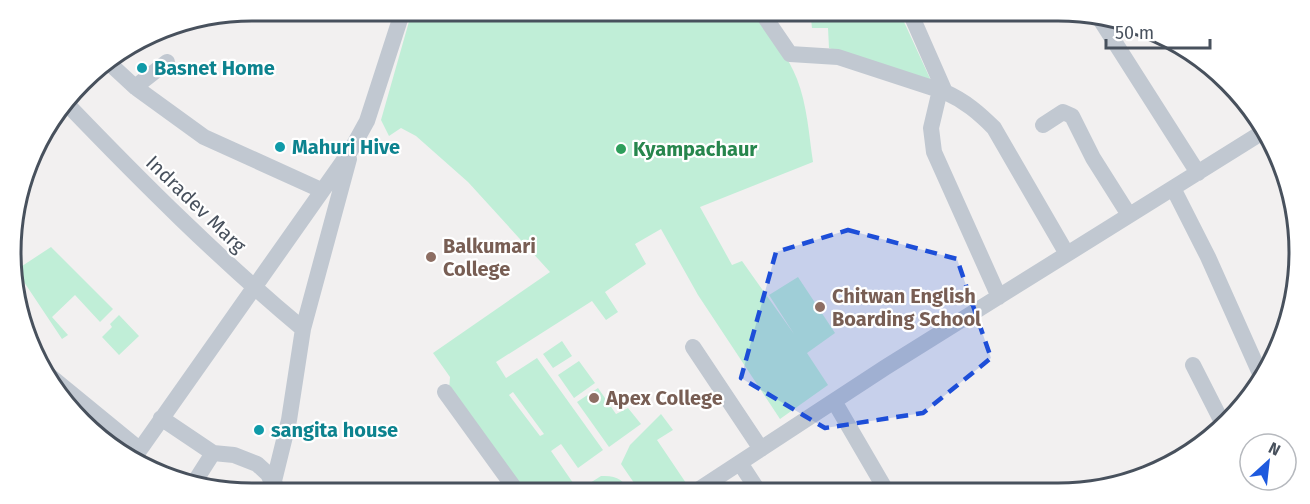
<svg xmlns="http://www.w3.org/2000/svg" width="1310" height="504" viewBox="0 0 1310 504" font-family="'Fira Sans',sans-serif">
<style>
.green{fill:#c0eed7;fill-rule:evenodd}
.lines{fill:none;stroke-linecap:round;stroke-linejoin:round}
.minor{stroke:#c1c8d1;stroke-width:16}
.marked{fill:#1d4ed8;fill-opacity:0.2;stroke:#1d4ed8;stroke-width:4.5;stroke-dasharray:12 8;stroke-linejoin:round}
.culture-dot{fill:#0f9aa8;stroke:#fff;stroke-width:2}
.leisure-dot{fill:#2e9e5b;stroke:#fff;stroke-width:2}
.education-dot{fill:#8d6e63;stroke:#fff;stroke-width:2}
.labels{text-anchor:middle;stroke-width:4.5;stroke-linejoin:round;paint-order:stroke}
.culture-label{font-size:20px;font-weight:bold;fill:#0d838f;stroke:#fff;text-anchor:start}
.leisure-label{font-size:20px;font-weight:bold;fill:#27864d;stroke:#fff;text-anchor:start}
.street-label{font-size:20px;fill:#48515d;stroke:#fff}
.education-label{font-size:20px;font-weight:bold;fill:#785e54;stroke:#fff;text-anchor:start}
.rim{fill:none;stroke:#48515d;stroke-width:3}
</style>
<rect width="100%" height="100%" fill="#f2f0f0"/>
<path class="green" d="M 412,11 L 754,11 C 769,32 787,54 797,79 C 807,104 809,135 813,162 L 700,207 L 732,265 L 742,261 L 794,334 L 769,295 L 798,277 L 835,333 L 807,353 L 828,385 L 780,419 L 698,295 L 661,229 L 635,244 L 646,264 L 605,292 L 618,312 L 606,320 L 592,301 L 496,362 L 506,378 L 537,358 L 603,450 L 578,468 L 561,444 L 551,451 L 580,493 L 523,493 L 449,391 L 450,377 L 433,353 L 550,272 L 468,182 L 416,136 L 401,128 L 389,136 L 381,120 ZM 513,392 L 544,434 L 540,436 L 509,395 Z
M 810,11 L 899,11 L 933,85 L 829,48 L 828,28 L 812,28 Z
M 51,247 L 113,309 L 100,322 L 75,295 L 52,317 L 68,335 L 62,339 L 16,270 Z
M 119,315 L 139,336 L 119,355 L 102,337 L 112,327 L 110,324 Z
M 562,341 L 572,356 L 553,368 L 543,354 Z
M 579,361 L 595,383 L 574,398 L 558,375 Z
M 598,388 L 616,414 L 628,408 L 641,424 L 609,447 L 577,402 Z
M 661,414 L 673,430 L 657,440 L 686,483 L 671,492 L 641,493 L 621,464 L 630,445 Z
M 601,476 C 617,475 623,480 632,493 L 597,493 L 590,483 Z"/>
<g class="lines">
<path class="minor" d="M 760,10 L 790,54 L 838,57 L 945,92
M 909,10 L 945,92 C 965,101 979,113 994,128 L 1067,254
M 1098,16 L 1198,173
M 108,62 L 135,87 L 204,137 L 321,190
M 135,87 L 167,62
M 940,90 L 931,128 L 934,152 L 999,297
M 66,103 C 142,182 219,259 303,329
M 1043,125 L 1063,112 L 1072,116 L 1093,158 L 1129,215
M 1173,188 L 1208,257 L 1262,378
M 693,347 L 761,449
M 1193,365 L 1224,426
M 45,372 L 139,449
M 445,392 L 518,493
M 834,401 L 887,492
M 161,418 L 213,453
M 134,458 L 351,150 L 367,121 L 403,10
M 740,463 L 759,492
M 192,486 L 213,453 L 234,455 L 257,464 L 268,474 L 273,485 L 286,493
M 695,492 L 886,367 L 1266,130
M 271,493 L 289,420 L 303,329 L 349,159"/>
</g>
<path class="marked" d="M 848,230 L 957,259 L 991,358 L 923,413 L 825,428 L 741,378 L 776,252 Z"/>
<g class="culture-dot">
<circle cx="142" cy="68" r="6"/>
<circle cx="280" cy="147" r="6"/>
<circle cx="259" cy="430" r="6"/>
</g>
<circle class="leisure-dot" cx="621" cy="149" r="6"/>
<g class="education-dot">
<circle cx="431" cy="257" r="6"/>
<circle cx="820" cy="307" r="6"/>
<circle cx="594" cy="398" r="6"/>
</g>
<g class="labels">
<g class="culture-label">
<text x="154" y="75">Basnet Home</text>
<text x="292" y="154">Mahuri Hive</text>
<text x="271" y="437">sangita house</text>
</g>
<g class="leisure-label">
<text x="633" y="156">Kyampachaur</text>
</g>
<g class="street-label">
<text transform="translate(196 204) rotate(44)" y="7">Indradev Marg</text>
</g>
<g class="education-label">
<text x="443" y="253">Balkumari<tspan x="443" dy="23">College</tspan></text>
<text x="832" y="303">Chitwan English<tspan x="832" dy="23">Boarding School</tspan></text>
<text x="606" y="405">Apex College</text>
</g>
</g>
<path d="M0 0H1310V504H0ZM252 21H1058A231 231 0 0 1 1289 252V252A231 231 0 0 1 1058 483H252A231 231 0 0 1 21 252V252A231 231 0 0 1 252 21Z" fill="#fff" fill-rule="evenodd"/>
<path class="rim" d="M252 21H1058A231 231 0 0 1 1289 252V252A231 231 0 0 1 1058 483H252A231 231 0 0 1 21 252V252A231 231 0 0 1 252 21Z"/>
<g transform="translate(1268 462) rotate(27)"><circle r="28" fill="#ffffff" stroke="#b6b9be" stroke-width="1.5"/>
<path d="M0-4.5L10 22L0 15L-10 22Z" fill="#1e5ade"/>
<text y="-9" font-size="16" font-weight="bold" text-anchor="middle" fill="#48515d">N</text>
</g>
<path d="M1106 39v9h104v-9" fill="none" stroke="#48515d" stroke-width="3"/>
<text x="1115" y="39" font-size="18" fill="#48515d" stroke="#ffffff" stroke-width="4.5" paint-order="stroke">50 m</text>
</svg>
